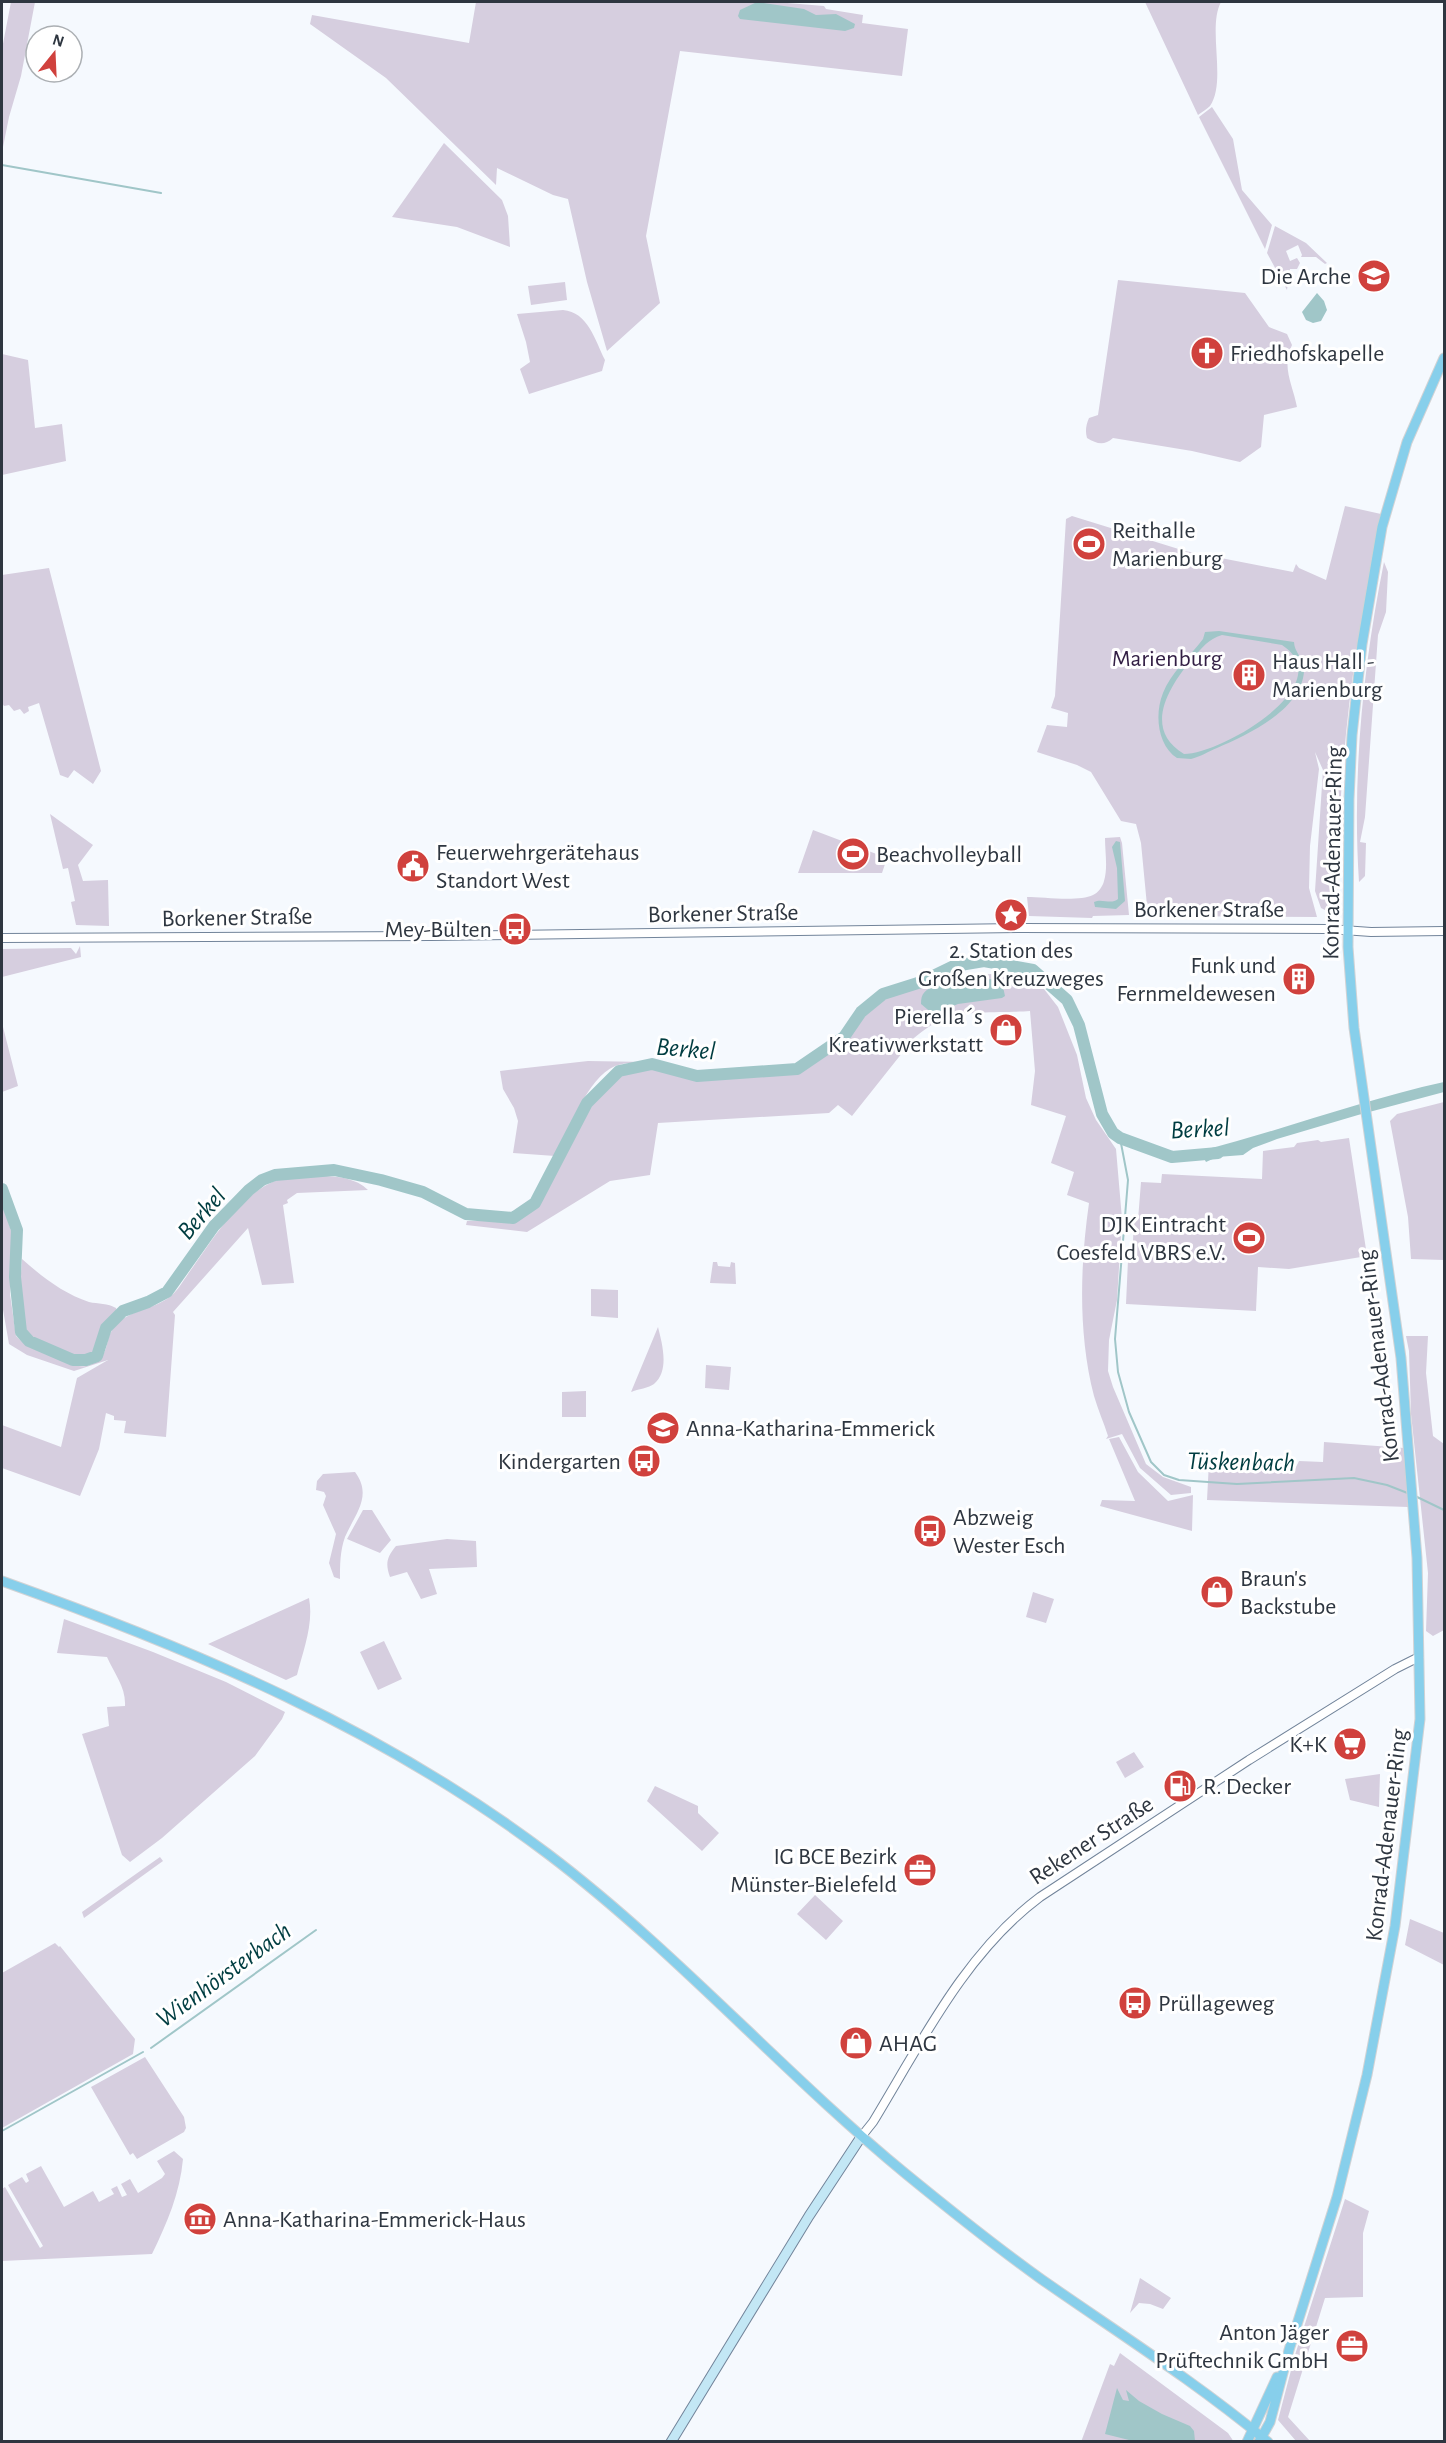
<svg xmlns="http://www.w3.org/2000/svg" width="1446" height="2443" viewBox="0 0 1446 2443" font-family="'Alegreya Sans',sans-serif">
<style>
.green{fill:#d6cedf}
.water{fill:#a0c6c8;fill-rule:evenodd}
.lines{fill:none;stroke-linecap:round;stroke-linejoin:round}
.stream{stroke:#a0c6c8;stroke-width:2}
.river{stroke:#a0c6c8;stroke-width:12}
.tertiary-casing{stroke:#72849a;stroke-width:10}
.secondary-casing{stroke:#72849a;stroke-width:11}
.primary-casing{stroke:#d1d3d5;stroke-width:11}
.tertiary{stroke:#fff;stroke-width:8}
.secondary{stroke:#c3e7f5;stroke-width:9}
.primary{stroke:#87cfeb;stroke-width:9}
.labels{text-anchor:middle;stroke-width:6;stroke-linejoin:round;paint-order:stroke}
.poi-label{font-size:24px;fill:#2e3640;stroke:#fff;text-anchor:start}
.park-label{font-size:24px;fill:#321e44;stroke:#fff}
.street-label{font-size:24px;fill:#2e3640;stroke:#fff}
.water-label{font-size:26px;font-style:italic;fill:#003d41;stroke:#fff}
</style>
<rect width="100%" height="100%" fill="#f5f9fe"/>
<path class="green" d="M 11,2 L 35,2 L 21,76 L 9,117 L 2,152 L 2,49 Z
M 476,2 L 775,2 L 824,6 L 826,9 L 863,15 L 862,23 L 908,29 L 902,76 L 680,51 L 646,236 L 660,303 L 607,351 L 587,282 L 568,199 L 553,195 L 497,168 L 496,185 L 386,78 L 310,24 L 312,15 L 469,43 Z
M 1145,2 L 1221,2 C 1207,28 1227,81 1210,106 C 1207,109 1202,112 1198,115 Z
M 1212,107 L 1233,139 L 1242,190 L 1272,225 L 1265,249 L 1199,117 Z
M 444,143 L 502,200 L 508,216 L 510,247 L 457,227 L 392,217 Z
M 1275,226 L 1306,243 L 1327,263 L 1325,264 L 1316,257 L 1301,257 L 1302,255 L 1298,245 L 1286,251 L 1290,261 L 1297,258 L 1300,263 L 1297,269 L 1290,269 L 1287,290 L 1267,253 Z
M 1118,280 L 1245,293 L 1269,327 L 1287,334 L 1292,345 C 1281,367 1293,385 1297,407 L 1264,415 L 1261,447 L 1240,462 L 1192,451 L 1113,438 C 1104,446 1097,444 1087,438 C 1085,431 1086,425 1089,418 L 1098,415 Z
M 565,282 L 567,300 L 531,305 L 528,286 Z
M 563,310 C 588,312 595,340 605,360 L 602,371 L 529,394 L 520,369 L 530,362 L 526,342 L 517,314 Z
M 2,354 L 28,360 L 35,428 L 62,424 L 66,461 L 2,475 Z
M 1345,506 L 1381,514 C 1374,556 1365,597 1358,640 C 1344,728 1338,819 1336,908 L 1329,912 L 1321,908 L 1315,891 L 1323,770 L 1315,752 L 1319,769 L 1310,846 L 1309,888 L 1317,917 L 1148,916 L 1141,843 L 1136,824 L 1121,821 L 1091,772 L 1077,765 L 1037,752 L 1047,725 L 1067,727 L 1068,713 L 1051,708 L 1055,696 L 1066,519 L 1072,516 L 1185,551 L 1293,572 L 1296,564 L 1299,568 L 1326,580 Z
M 1384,562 L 1388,572 L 1386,612 L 1378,635 L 1365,817 L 1360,842 L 1366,843 L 1365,876 L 1359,882 C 1352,776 1363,666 1384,562 Z
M 49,568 L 101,771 L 93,784 L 74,770 L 68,778 L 60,775 L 39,703 L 28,707 L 29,711 L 24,714 L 20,709 L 14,711 L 9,705 L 4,706 L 2,703 L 2,575 Z
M 50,814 L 93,845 L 78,865 L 83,881 L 108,880 L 109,926 L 76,925 L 71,902 L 75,901 L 68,868 L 63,869 Z
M 813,830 L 887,858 L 882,873 L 798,873 Z
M 1120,837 L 1122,843 L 1129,915 L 1093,916 L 1092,918 L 1029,916 L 1027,897 C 1043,897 1079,902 1093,895 C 1098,893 1103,886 1104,881 C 1108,868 1105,852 1105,838 Z
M 80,946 L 81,957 L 2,977 L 2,949 L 71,948 L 76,954 Z
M 1004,973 L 1037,980 L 1058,1007 L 1077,1055 L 1086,1098 L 1096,1120 L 1116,1149 L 1122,1219 L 1117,1300 L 1109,1340 L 1108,1371 L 1113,1387 L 1146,1464 L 1163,1477 L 1191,1487 L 1191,1493 L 1171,1495 L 1140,1468 L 1122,1434 L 1106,1439 L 1108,1436 C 1104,1423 1098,1410 1094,1396 C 1078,1334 1080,1266 1089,1203 L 1067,1195 L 1074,1172 L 1051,1163 L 1066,1116 L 1031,1105 L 1035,1071 L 1030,1011 C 1007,1013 966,1010 946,1018 C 934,1022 924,1030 914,1038 L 852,1116 L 838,1105 L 829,1113 L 658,1123 L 650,1175 L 610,1181 L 527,1232 L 466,1225 L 467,1221 L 512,1220 L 538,1204 L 589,1106 L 618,1075 L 651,1067 L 695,1078 L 759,1077 L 798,1073 L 847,1038 L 863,1013 L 882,998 L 921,985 L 979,975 Z
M 2,1023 L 18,1086 L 2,1092 Z
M 588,1061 L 648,1062 C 637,1063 626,1062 615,1066 C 587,1078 569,1130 555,1156 L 513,1153 L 518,1121 L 514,1108 L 503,1089 L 500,1071 Z
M 1444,1102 L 1444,1260 L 1411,1259 L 1408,1217 L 1390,1121 L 1397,1114 Z
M 1349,1138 L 1367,1256 L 1289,1269 L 1258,1267 L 1256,1311 L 1126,1304 L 1128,1260 L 1132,1260 L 1134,1221 L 1138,1220 L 1141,1182 L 1161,1183 L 1162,1174 L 1262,1179 L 1263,1151 L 1294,1147 L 1297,1143 L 1318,1140 L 1321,1142 Z
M 286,1177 C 311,1177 349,1171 368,1190 L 297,1193 L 287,1200 L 288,1203 L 283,1205 L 294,1283 L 262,1285 L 248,1228 L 173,1312 L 175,1315 L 166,1437 L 124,1433 L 126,1421 L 114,1420 L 114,1416 L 106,1413 L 99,1449 L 80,1496 L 2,1468 L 2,1425 L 61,1447 L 77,1378 L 108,1360 L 74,1371 L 27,1355 L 9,1344 L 2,1304 L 2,1201 L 12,1234 L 10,1294 L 16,1336 C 27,1348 42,1351 56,1358 C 71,1365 86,1373 101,1357 C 110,1348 104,1335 119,1322 C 134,1309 155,1309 171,1296 C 180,1288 186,1276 193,1267 C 218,1232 243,1189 286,1177 Z
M 22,1259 C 41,1276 64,1294 89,1302 C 98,1304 108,1303 116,1308 L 117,1311 C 99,1323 102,1339 91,1355 L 77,1357 L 30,1336 C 14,1315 21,1283 22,1259 Z
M 713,1262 L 717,1262 L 718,1266 L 730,1267 L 731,1262 L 735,1263 L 736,1284 L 710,1283 Z
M 591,1289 L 618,1290 L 618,1318 L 591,1316 Z
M 658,1327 C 662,1343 670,1371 654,1384 C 649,1388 638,1389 631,1392 Z
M 1406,1336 L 1428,1336 L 1426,1373 L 1433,1436 L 1444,1444 L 1444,1630 L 1433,1636 L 1426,1631 L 1428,1573 L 1411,1414 L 1409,1351 Z
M 706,1365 L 731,1367 L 729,1390 L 705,1388 Z
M 586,1391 L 586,1417 L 562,1417 L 562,1392 Z
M 1119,1437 L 1138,1472 L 1168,1501 L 1193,1495 L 1192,1531 L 1100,1506 L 1102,1500 L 1135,1501 L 1109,1439 Z
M 1324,1442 L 1404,1448 L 1408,1507 L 1207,1500 L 1209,1462 L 1215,1458 L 1285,1461 L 1294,1471 L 1299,1461 L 1323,1462 Z
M 355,1472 C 373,1496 355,1514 345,1537 C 340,1551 340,1565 340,1579 L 334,1577 L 329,1563 L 336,1534 L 323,1505 L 326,1496 L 324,1492 L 316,1490 L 317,1481 L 323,1474 Z
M 363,1510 L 372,1510 L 391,1540 L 380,1553 L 347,1539 Z
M 447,1539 L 476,1541 L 477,1567 L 429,1569 L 437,1594 L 421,1599 L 407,1572 L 390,1577 C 385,1563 387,1557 396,1546 Z
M 1033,1592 L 1054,1599 L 1046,1623 L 1026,1617 Z
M 309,1598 C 314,1624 303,1651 297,1675 L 286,1680 L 208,1644 Z
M 64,1619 L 153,1652 L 226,1682 L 285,1712 L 282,1719 L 255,1756 L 162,1838 L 130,1862 L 122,1855 L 82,1734 L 109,1726 L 107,1707 L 125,1706 C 126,1687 115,1675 107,1657 L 57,1653 Z
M 384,1641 L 402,1679 L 378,1690 L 360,1652 Z
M 1134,1752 L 1144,1767 L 1125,1778 L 1116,1762 Z
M 1380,1774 L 1379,1807 L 1350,1800 L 1345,1779 Z
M 655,1786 L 698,1806 L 698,1813 L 719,1833 L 702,1851 L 647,1801 Z
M 160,1857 L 163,1861 L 84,1918 L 82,1912 Z
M 815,1895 L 843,1921 L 826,1940 L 797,1914 Z
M 1410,1919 L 1444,1933 L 1444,1965 L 1405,1945 Z
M 55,1943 L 59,1947 L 60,1946 L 135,2039 L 133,2054 L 2,2128 L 2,1973 Z
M 145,2057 L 184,2117 L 186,2128 L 184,2132 L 137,2159 L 133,2153 L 130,2155 L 91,2087 Z
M 174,2151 L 183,2159 C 180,2193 167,2223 152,2254 L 2,2261 L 3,2247 L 2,2189 L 5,2187 L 40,2248 L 43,2246 L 8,2185 L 22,2177 L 26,2183 L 29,2181 L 26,2174 L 41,2166 L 64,2207 L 93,2191 L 99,2202 L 114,2194 L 111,2189 L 117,2186 L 122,2197 L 127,2195 L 121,2184 L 130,2179 L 138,2193 L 162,2178 L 165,2174 L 157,2161 Z
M 1345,2199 L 1369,2211 L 1363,2233 L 1363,2297 L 1325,2298 L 1288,2417 L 1310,2441 L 1296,2441 L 1278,2420 L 1295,2355 Z
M 1140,2278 L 1171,2298 L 1163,2309 L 1150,2304 L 1139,2303 L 1130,2313 Z
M 1120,2353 L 1228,2433 L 1234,2442 L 1081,2442 L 1110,2364 L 1114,2366 Z"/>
<path class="water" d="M 757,2 L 804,9 L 816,15 L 836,14 L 855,24 L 854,28 L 845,31 L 740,19 L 738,16 L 740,10 Z
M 1317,293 L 1324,301 L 1327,310 L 1321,321 L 1313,323 L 1306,320 L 1302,312 Z
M 1219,631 L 1294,642 C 1294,652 1305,660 1304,671 C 1302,710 1247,735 1217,748 C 1209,751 1200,757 1191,759 C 1187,759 1182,758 1177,758 C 1158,746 1154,715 1163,693 C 1170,674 1190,656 1203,639 L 1205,632 ZM 1222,635 L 1282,645 C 1342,684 1221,754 1184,754 C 1142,729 1169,686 1193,658 C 1202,648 1208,639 1222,635 Z
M 1116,841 L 1120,842 L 1125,901 L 1116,909 L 1095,907 L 1094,902 C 1102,898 1111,905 1118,899 L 1117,868 L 1112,847 Z
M 999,978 L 1002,982 L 1005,996 L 1002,998 L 958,1004 L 933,1014 L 921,1004 C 921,993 925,990 935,986 Z
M 1444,1082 L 1444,1092 L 1358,1115 L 1277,1139 L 1253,1148 L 1243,1155 L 1217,1157 L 1206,1162 L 1200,1151 C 1283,1130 1362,1100 1444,1082 Z
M 1117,2388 L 1123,2400 L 1129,2401 L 1126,2390 L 1139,2401 L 1162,2414 L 1190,2426 L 1194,2431 L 1195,2441 L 1133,2441 L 1105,2434 Z"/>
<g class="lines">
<path class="stream" d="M 2,165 L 161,193
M 1120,1138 L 1128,1180 L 1115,1339 L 1118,1372 L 1129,1412 L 1151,1462 L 1164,1475 L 1179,1480 L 1237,1484 L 1354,1478 L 1387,1485 L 1410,1494
M 1415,1496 L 1444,1510
M 151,2048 L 316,1930
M 2,2131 L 143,2052"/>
<path class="river" d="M 2,1189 L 17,1230 L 15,1277 L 21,1332 L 29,1341 L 73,1360 L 86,1360 L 97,1356 L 106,1328 L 123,1311 L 148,1302 L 167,1292 L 214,1226 L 249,1190 L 262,1180 L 275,1175 L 334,1170 L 381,1180 L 423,1192 L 466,1214 L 513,1218 L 535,1203 L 587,1103 L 619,1071 L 652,1064 L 697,1076 L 797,1069 L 844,1037 L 861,1012 L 883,994 L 921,982 L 954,966 L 984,961 L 1033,970 L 1067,1000 L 1079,1025 L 1102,1114 L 1113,1133 L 1120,1138 L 1172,1157 L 1218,1153"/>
<g class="tertiary-casing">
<path id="tertiary" d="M 2,938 L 431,936 L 1020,928 L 1329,929 L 1371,932 L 1444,931
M 861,2137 L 873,2122 C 921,2043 965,1953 1040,1897 L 1249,1760 L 1395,1669 L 1419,1657"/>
</g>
<g class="secondary-casing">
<path id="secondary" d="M 671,2442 L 809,2216 L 861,2137"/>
</g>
<g class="primary-casing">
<path id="primary" d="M 2,1581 C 195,1650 383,1729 548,1854 C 676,1951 782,2072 906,2174 C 950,2210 995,2246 1041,2279 C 1117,2332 1196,2382 1268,2442
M 1247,2442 L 1277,2377
M 1259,2442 L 1270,2422 L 1289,2350 L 1337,2197 L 1367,2075 L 1395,1926 L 1420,1719 L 1417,1558 L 1401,1358 L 1354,1028 L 1348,947 L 1349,799 L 1352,735 L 1362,644 L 1382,527 L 1407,442 L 1444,358"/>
</g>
<use href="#tertiary" class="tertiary"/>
<use href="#secondary" class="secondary"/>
<use href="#primary" class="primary"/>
</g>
<defs>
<g id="school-disc" transform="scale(1.725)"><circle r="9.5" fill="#d0413d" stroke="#fff"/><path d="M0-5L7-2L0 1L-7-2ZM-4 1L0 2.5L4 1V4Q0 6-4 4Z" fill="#fff"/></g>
<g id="church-disc" transform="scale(1.725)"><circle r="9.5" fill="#d0413d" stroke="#fff"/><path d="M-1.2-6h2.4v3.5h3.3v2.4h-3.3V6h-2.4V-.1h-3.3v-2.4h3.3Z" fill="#fff"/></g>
<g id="stadium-disc" transform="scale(1.725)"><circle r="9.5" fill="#d0413d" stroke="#fff"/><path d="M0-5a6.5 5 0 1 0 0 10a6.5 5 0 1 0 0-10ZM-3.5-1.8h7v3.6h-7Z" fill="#fff"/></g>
<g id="building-disc" transform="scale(1.725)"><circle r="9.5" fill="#d0413d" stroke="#fff"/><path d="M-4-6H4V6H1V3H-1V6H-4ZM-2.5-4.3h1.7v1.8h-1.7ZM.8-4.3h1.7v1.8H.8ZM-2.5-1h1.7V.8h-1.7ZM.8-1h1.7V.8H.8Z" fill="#fff"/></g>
<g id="civic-disc" transform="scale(1.725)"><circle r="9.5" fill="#d0413d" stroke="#fff"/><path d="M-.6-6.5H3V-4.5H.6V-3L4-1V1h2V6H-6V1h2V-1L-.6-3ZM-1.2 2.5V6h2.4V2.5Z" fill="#fff"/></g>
<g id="sight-disc" transform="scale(1.725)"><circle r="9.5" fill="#d0413d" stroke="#fff"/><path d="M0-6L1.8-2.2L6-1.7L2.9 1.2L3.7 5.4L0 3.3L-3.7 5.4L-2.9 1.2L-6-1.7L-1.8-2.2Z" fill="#fff"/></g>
<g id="bus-disc" transform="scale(1.725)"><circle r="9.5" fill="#d0413d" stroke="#fff"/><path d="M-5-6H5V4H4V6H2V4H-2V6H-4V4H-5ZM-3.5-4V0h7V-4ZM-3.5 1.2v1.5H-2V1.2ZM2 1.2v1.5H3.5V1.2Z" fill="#fff"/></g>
<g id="shop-disc" transform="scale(1.725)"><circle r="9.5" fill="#d0413d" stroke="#fff"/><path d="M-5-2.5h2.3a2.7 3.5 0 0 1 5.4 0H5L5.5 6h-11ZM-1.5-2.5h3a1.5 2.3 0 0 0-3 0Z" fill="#fff"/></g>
<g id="supermarket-disc" transform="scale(1.725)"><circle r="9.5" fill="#d0413d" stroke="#fff"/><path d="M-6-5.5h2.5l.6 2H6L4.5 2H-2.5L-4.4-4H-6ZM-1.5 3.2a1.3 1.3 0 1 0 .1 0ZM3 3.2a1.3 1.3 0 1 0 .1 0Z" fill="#fff"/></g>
<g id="fuel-disc" transform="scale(1.725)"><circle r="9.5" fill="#d0413d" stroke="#fff"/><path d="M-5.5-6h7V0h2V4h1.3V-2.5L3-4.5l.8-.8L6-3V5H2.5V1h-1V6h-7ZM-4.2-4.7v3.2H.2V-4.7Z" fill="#fff"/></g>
<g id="office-disc" transform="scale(1.725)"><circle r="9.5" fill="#d0413d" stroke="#fff"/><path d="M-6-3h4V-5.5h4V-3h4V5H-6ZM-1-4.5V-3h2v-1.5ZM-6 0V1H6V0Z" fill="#fff"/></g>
<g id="museum-disc" transform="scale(1.725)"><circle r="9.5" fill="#d0413d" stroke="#fff"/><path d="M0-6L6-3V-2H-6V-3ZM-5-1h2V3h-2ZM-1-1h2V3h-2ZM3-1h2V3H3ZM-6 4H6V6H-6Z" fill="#fff"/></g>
</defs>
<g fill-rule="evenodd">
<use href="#school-disc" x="1374" y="276"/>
<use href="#church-disc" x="1207" y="353"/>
<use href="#stadium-disc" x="1089" y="544"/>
<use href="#building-disc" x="1249" y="675"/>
<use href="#stadium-disc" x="853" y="854"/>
<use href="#civic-disc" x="413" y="866"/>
<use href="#sight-disc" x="1011" y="915"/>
<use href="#bus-disc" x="515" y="929"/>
<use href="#building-disc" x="1299" y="979"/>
<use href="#shop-disc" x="1006" y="1030"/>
<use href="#stadium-disc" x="1249" y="1238"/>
<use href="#school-disc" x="663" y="1428"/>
<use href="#bus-disc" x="644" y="1461"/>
<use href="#bus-disc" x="930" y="1531"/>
<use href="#shop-disc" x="1217" y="1592"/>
<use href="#supermarket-disc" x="1350" y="1744"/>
<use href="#fuel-disc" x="1180" y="1786"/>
<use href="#office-disc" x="920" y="1870"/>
<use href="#bus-disc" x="1135" y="2003"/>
<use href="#shop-disc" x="856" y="2043"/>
<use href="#museum-disc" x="200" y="2219"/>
<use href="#office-disc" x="1352" y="2346"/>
</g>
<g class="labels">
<g class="poi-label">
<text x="1351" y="284" text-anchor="end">Die Arche</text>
<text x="1230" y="361">Friedhofskapelle</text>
<text x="1112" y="538">Reithalle<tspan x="1112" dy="28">Marienburg</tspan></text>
<text x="1272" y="669">Haus Hall -<tspan x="1272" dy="28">Marienburg</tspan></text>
<text x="436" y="860">Feuerwehrgerätehaus<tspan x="436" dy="28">Standort West</tspan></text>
<text x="876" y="862">Beachvolleyball</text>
<text x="492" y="937" text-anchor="end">Mey-Bülten</text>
<text x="1011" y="958" text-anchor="middle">2. Station des<tspan x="1011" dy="28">Großen Kreuzweges</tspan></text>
<text x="1276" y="973" text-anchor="end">Funk und<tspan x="1276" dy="28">Fernmeldewesen</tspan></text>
<text x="983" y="1024" text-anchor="end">Pierella´s<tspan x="983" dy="28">Kreativwerkstatt</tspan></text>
<text x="1226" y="1232" text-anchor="end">DJK Eintracht<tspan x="1226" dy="28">Coesfeld VBRS e.V.</tspan></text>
<text x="686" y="1436">Anna-Katharina-Emmerick</text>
<text x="621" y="1469" text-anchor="end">Kindergarten</text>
<text x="953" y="1525">Abzweig<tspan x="953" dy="28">Wester Esch</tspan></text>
<text x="1240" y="1586">Braun's<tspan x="1240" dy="28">Backstube</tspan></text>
<text x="1327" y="1752" text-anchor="end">K+K</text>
<text x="1203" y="1794">R. Decker</text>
<text x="897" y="1864" text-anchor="end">IG BCE Bezirk<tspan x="897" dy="28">Münster-Bielefeld</tspan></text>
<text x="1158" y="2011">Prüllageweg</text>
<text x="879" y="2051">AHAG</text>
<text x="223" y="2227">Anna-Katharina-Emmerick-Haus</text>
<text x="1329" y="2340" text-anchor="end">Anton Jäger<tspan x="1329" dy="28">Prüftechnik GmbH</tspan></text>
</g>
<g class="park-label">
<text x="1167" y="666">Marienburg</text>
</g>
<g class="street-label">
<text transform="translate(1332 853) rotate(-89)" y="8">Konrad-Adenauer-Ring</text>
<text x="1209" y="917">Borkener Straße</text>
<text transform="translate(723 913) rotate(-1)" y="8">Borkener Straße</text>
<text transform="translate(237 917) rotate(-1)" y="8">Borkener Straße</text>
<text transform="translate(1378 1356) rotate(-97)" y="8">Konrad-Adenauer-Ring</text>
<text transform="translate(1386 1835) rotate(-83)" y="8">Konrad-Adenauer-Ring</text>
<text transform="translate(1091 1840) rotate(-33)" y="8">Rekener Straße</text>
</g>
<g class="water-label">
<text transform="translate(686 1048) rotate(5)" y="9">Berkel</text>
<text transform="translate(1200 1128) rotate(-3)" y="9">Berkel</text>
<text transform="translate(201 1213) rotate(-49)" y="9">Berkel</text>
<text transform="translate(1241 1461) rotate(1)" y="9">Tüskenbach</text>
<text transform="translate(223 1974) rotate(-36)" y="9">Wienhörsterbach</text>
</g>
</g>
<rect width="1446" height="2443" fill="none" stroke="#2e3640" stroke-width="6"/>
<g transform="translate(54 54) rotate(18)"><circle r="28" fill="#ffffff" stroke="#abafb3" stroke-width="1.5"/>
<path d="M0-4.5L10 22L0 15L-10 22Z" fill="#d0413d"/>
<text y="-9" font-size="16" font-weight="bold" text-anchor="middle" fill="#2e3640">N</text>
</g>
</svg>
